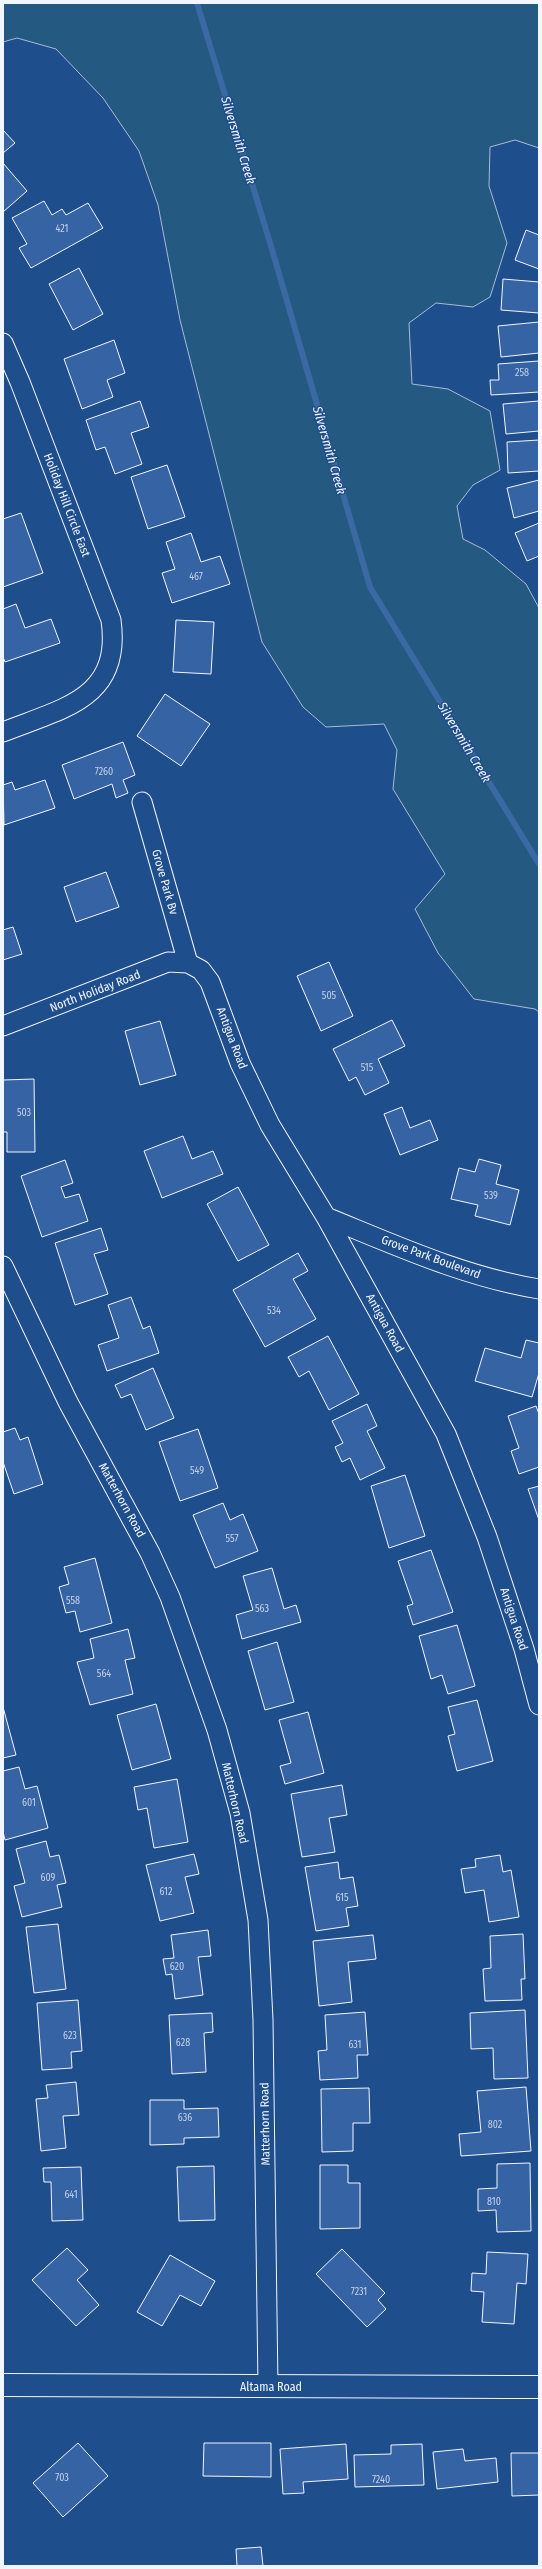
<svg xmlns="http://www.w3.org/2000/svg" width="542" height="2569" viewBox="0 0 542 2569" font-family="'Fira Sans Condensed',sans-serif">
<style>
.green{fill:#245a82;stroke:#a8bbd7}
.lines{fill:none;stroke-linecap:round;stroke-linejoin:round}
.stream{stroke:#3b69a3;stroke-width:6}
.building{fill:#3563a3;stroke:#f2f6ff}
.street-casing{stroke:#f2f6ff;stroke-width:21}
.secondary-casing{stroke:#f2f6ff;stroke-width:24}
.street{stroke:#1f4e8c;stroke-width:19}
.secondary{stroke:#1f4e8c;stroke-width:22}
.labels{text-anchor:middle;stroke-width:3;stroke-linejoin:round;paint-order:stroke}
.number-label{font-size:10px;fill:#c3d1e8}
.street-label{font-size:12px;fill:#f2f6ff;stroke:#1f4e8c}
.water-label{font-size:13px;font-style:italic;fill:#f2f6ff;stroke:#1f4e8c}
</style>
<rect width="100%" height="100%" fill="#1f4e8c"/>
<path class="green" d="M 3,3 L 539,3 L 539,148 L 515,140 L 490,147 L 489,186 L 507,243 L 490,297 L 473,307 L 436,303 L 409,323 L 412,384 L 448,389 L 490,411 L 500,470 L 473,485 L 457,506 L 463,539 L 485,550 L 526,584 L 539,608 L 539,1012 L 535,1009 L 474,999 L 438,953 L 415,909 L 445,874 L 393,789 L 397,750 L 384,724 L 326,727 L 303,707 L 262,642 L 180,320 L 158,205 L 139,151 L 103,98 L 56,49 L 17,38 L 3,42 Z"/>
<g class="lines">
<path class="stream" d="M 197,3 L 271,246 L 370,587 L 539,864"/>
</g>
<path class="building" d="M 3,130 L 15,143 L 3,153 Z
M 3,163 L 27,191 L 3,212 Z
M 44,201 L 52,215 L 62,209 L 66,215 L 88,203 L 103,228 L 31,268 L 19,248 L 27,244 L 12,218 Z
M 526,230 L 539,235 L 539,269 L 515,260 Z
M 79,268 L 103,314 L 73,330 L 49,284 Z
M 503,279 L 539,282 L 539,313 L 501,310 Z
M 539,322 L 539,353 L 501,357 L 498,326 Z
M 114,340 L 125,373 L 107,380 L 113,397 L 82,409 L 64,359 Z
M 539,361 L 539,392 L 491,395 L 490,380 L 499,380 L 498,364 Z
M 140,401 L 149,427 L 131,433 L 142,464 L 115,474 L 105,447 L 96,450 L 86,420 Z
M 539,401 L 539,431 L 506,434 L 503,404 Z
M 539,440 L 539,471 L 508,473 L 507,442 Z
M 167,465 L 185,517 L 148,529 L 131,477 Z
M 539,480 L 539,511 L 514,518 L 507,488 Z
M 21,513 L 43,573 L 3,587 L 3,519 Z
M 539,523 L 539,556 L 527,561 L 515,533 Z
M 191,533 L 201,562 L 220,556 L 230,584 L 172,603 L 162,573 L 175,569 L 166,542 Z
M 16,604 L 25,628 L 51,619 L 60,643 L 5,662 L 3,657 L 3,609 Z
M 176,620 L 214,622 L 211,674 L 173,672 Z
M 165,694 L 210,724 L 181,766 L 137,736 Z
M 123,742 L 135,775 L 123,780 L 128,793 L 116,798 L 112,784 L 74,799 L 62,765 Z
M 45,780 L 55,808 L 4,825 L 3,785 L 12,782 L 15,790 Z
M 106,872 L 119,907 L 76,922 L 64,887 Z
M 13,927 L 22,954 L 3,960 L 3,930 Z
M 329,962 L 353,1016 L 321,1031 L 297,976 Z
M 392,1020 L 405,1046 L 378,1059 L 389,1083 L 365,1095 L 356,1077 L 349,1081 L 333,1049 Z
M 160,1021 L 176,1075 L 140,1085 L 125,1031 Z
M 34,1079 L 35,1152 L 7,1152 L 7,1132 L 3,1132 L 3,1080 Z
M 402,1107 L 410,1128 L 430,1120 L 438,1140 L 400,1155 L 384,1114 Z
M 183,1136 L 192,1159 L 213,1151 L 223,1174 L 162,1198 L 144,1151 Z
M 479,1159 L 501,1165 L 496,1184 L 519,1190 L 510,1225 L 475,1216 L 478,1205 L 451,1199 L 459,1168 L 475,1172 Z
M 65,1160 L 73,1183 L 61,1187 L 65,1198 L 79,1194 L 88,1221 L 42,1237 L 21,1176 Z
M 238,1187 L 269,1245 L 238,1261 L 207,1204 Z
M 101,1228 L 108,1250 L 94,1254 L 108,1294 L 75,1305 L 55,1243 Z
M 298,1253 L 308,1271 L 293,1279 L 316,1319 L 265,1347 L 233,1290 Z
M 131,1297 L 143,1329 L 150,1326 L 159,1353 L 107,1371 L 98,1345 L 119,1338 L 108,1305 Z
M 328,1336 L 359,1394 L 329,1410 L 309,1371 L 299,1377 L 288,1357 Z
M 526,1340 L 539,1343 L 539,1373 L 532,1397 L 475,1381 L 485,1348 L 521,1358 Z
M 153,1368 L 174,1418 L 146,1430 L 131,1394 L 121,1398 L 115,1385 Z
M 367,1404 L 377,1426 L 367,1431 L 385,1468 L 360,1480 L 350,1458 L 342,1462 L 335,1447 L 343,1443 L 332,1421 Z
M 536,1406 L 539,1414 L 539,1467 L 519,1474 L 511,1451 L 519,1448 L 508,1416 Z
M 15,1428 L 20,1440 L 28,1437 L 43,1484 L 14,1494 L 3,1462 L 3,1432 Z
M 198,1429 L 218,1488 L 180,1501 L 159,1442 Z
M 405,1475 L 425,1536 L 389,1548 L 371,1486 Z
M 539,1486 L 539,1520 L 528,1489 Z
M 223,1503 L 230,1520 L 243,1514 L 258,1551 L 215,1568 L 193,1515 Z
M 431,1550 L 453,1612 L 413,1625 L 407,1606 L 413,1604 L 398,1561 Z
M 95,1558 L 112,1623 L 80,1632 L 75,1611 L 66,1613 L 59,1587 L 69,1584 L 64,1567 Z
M 272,1568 L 284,1609 L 296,1605 L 301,1622 L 242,1639 L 236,1615 L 253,1610 L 243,1576 Z
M 457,1625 L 475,1686 L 448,1694 L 442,1675 L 431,1679 L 419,1636 Z
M 128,1629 L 135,1658 L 125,1660 L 133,1694 L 90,1705 L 77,1662 L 94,1658 L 90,1639 Z
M 277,1642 L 294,1702 L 265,1710 L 248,1651 Z
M 477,1700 L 493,1761 L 457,1771 L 448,1736 L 455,1734 L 448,1707 Z
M 156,1704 L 171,1759 L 132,1770 L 117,1715 Z
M 3,1707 L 16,1755 L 3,1758 Z
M 308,1712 L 324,1773 L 285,1784 L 280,1766 L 291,1763 L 279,1720 Z
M 19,1767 L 25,1789 L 37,1786 L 48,1828 L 5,1840 L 3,1832 L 3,1771 Z
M 177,1779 L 188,1842 L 154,1848 L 147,1808 L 138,1810 L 134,1787 Z
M 342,1785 L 347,1815 L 329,1818 L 335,1852 L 302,1857 L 291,1794 Z
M 46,1841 L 50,1857 L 59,1855 L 66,1883 L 57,1885 L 62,1907 L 22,1917 L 14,1886 L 25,1883 L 16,1849 Z
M 194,1854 L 199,1874 L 185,1877 L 194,1913 L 160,1921 L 146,1865 Z
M 500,1855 L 503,1872 L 511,1870 L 519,1917 L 489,1922 L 484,1890 L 465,1893 L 461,1869 L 476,1867 L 475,1859 Z
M 338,1862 L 340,1879 L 353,1877 L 358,1906 L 346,1908 L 349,1926 L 316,1931 L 305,1867 Z
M 58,1924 L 66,1989 L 34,1993 L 26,1927 Z
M 208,1930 L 211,1956 L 198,1957 L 203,1995 L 175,1999 L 172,1974 L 166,1975 L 163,1959 L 174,1958 L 171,1935 Z
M 523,1934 L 525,1979 L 521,1979 L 522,2000 L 485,2001 L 483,1969 L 491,1968 L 490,1936 Z
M 373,1935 L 376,1959 L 348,1962 L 352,2002 L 319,2006 L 313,1941 Z
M 78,2000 L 82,2051 L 71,2052 L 72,2068 L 42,2070 L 37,2003 Z
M 525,2010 L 528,2078 L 494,2079 L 493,2048 L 471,2049 L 470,2013 Z
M 365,2012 L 368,2055 L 357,2055 L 358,2078 L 320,2080 L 318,2051 L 327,2050 L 325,2015 Z
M 212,2013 L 213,2032 L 204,2033 L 206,2072 L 172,2074 L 169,2015 Z
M 76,2082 L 79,2115 L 63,2116 L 66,2148 L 41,2151 L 36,2099 L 48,2098 L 46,2085 Z
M 526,2087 L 531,2151 L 461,2156 L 459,2134 L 481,2132 L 477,2091 Z
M 369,2088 L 370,2123 L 353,2123 L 353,2151 L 322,2152 L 321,2089 Z
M 150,2100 L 184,2100 L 184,2109 L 218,2108 L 219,2137 L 184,2138 L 184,2144 L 150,2145 Z
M 530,2163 L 531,2231 L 497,2232 L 496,2210 L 478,2211 L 478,2189 L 497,2188 L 497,2164 Z
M 320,2165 L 348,2165 L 348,2183 L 360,2183 L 360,2228 L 320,2229 Z
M 214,2166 L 215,2220 L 179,2221 L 177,2167 Z
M 81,2167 L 83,2220 L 52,2221 L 51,2182 L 44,2182 L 43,2168 Z
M 67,2248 L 88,2270 L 77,2280 L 99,2305 L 76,2326 L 32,2280 Z
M 342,2249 L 385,2293 L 378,2300 L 386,2309 L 367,2327 L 316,2274 Z
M 487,2252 L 528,2254 L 526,2284 L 517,2283 L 514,2324 L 482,2322 L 484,2292 L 471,2291 L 472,2273 L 486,2274 Z
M 170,2255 L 215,2281 L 201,2306 L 180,2295 L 162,2326 L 137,2312 Z
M 78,2443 L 108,2476 L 63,2517 L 33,2483 Z
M 204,2443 L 271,2443 L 271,2477 L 203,2476 Z
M 346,2444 L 348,2479 L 303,2482 L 304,2493 L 283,2494 L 280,2449 Z
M 422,2444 L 424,2485 L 355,2487 L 354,2455 L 391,2454 L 391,2445 Z
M 463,2449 L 465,2461 L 496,2458 L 498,2482 L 437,2489 L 433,2452 Z
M 511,2453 L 539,2453 L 539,2495 L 512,2496 Z
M 261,2547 L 263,2566 L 237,2566 L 236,2549 Z"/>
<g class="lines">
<g class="street-casing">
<path id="street" d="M 3,343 L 20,382 L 111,620 C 122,699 63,708 3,732
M 142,802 L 188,963
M 3,1026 L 168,962 L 188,963 L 201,970 L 210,982 L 240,1063 L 270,1125 L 326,1217 L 446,1434 L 487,1537 L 524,1649 L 539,1705
M 326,1217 C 395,1245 465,1277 539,1289
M 3,1266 L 68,1402 L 150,1553 L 170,1597 L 217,1730 L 240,1813 L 258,1920 L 263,2020 L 268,2387"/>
</g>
<g class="secondary-casing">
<path id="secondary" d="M 3,2385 L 539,2387"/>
</g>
<use href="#street" class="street"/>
<use href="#secondary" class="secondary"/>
</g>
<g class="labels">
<g class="number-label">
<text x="62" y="232">421</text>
<text x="522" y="376">258</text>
<text x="196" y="580">467</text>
<text x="104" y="775">7260</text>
<text x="329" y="999">505</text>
<text x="367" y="1071">515</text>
<text x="24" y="1116">503</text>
<text x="491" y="1199">539</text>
<text x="274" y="1314">534</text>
<text x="197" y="1474">549</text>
<text x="232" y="1542">557</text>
<text x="73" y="1604">558</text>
<text x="262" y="1612">563</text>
<text x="104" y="1677">564</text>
<text x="29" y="1806">601</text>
<text x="48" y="1881">609</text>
<text x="166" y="1895">612</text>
<text x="342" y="1901">615</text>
<text x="177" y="1970">620</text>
<text x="70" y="2039">623</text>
<text x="183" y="2046">628</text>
<text x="355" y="2048">631</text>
<text x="185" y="2121">636</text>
<text x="495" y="2128">802</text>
<text x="71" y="2198">641</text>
<text x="494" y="2205">810</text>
<text x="359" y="2295">7231</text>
<text x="62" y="2481">703</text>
<text x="381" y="2483">7240</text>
</g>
<g class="street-label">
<text transform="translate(67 505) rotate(69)" y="4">Holiday Hill Circle East</text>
<text transform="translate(165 882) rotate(74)" y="4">Grove Park Bv</text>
<text transform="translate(95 991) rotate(-21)" y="4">North Holiday Road</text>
<text transform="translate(232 1038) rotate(69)" y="4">Antigua Road</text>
<text transform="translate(431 1257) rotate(20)" y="4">Grove Park Boulevard</text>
<text transform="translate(385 1323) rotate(61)" y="4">Antigua Road</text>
<text transform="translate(122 1500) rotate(61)" y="4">Matterhorn Road</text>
<text transform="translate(514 1619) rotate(72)" y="4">Antigua Road</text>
<text transform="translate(235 1803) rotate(77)" y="4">Matterhorn Road</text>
<text transform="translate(265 2124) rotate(-91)" y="4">Matterhorn Road</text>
<text x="271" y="2391">Altama Road</text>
</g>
<g class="water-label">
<text transform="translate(239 140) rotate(73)" y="5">Silversmith Creek</text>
<text transform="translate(330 450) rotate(74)" y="5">Silversmith Creek</text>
<text transform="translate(465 742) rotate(59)" y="5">Silversmith Creek</text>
</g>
</g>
<rect width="542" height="2569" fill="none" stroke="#f2f6ff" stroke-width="8"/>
</svg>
